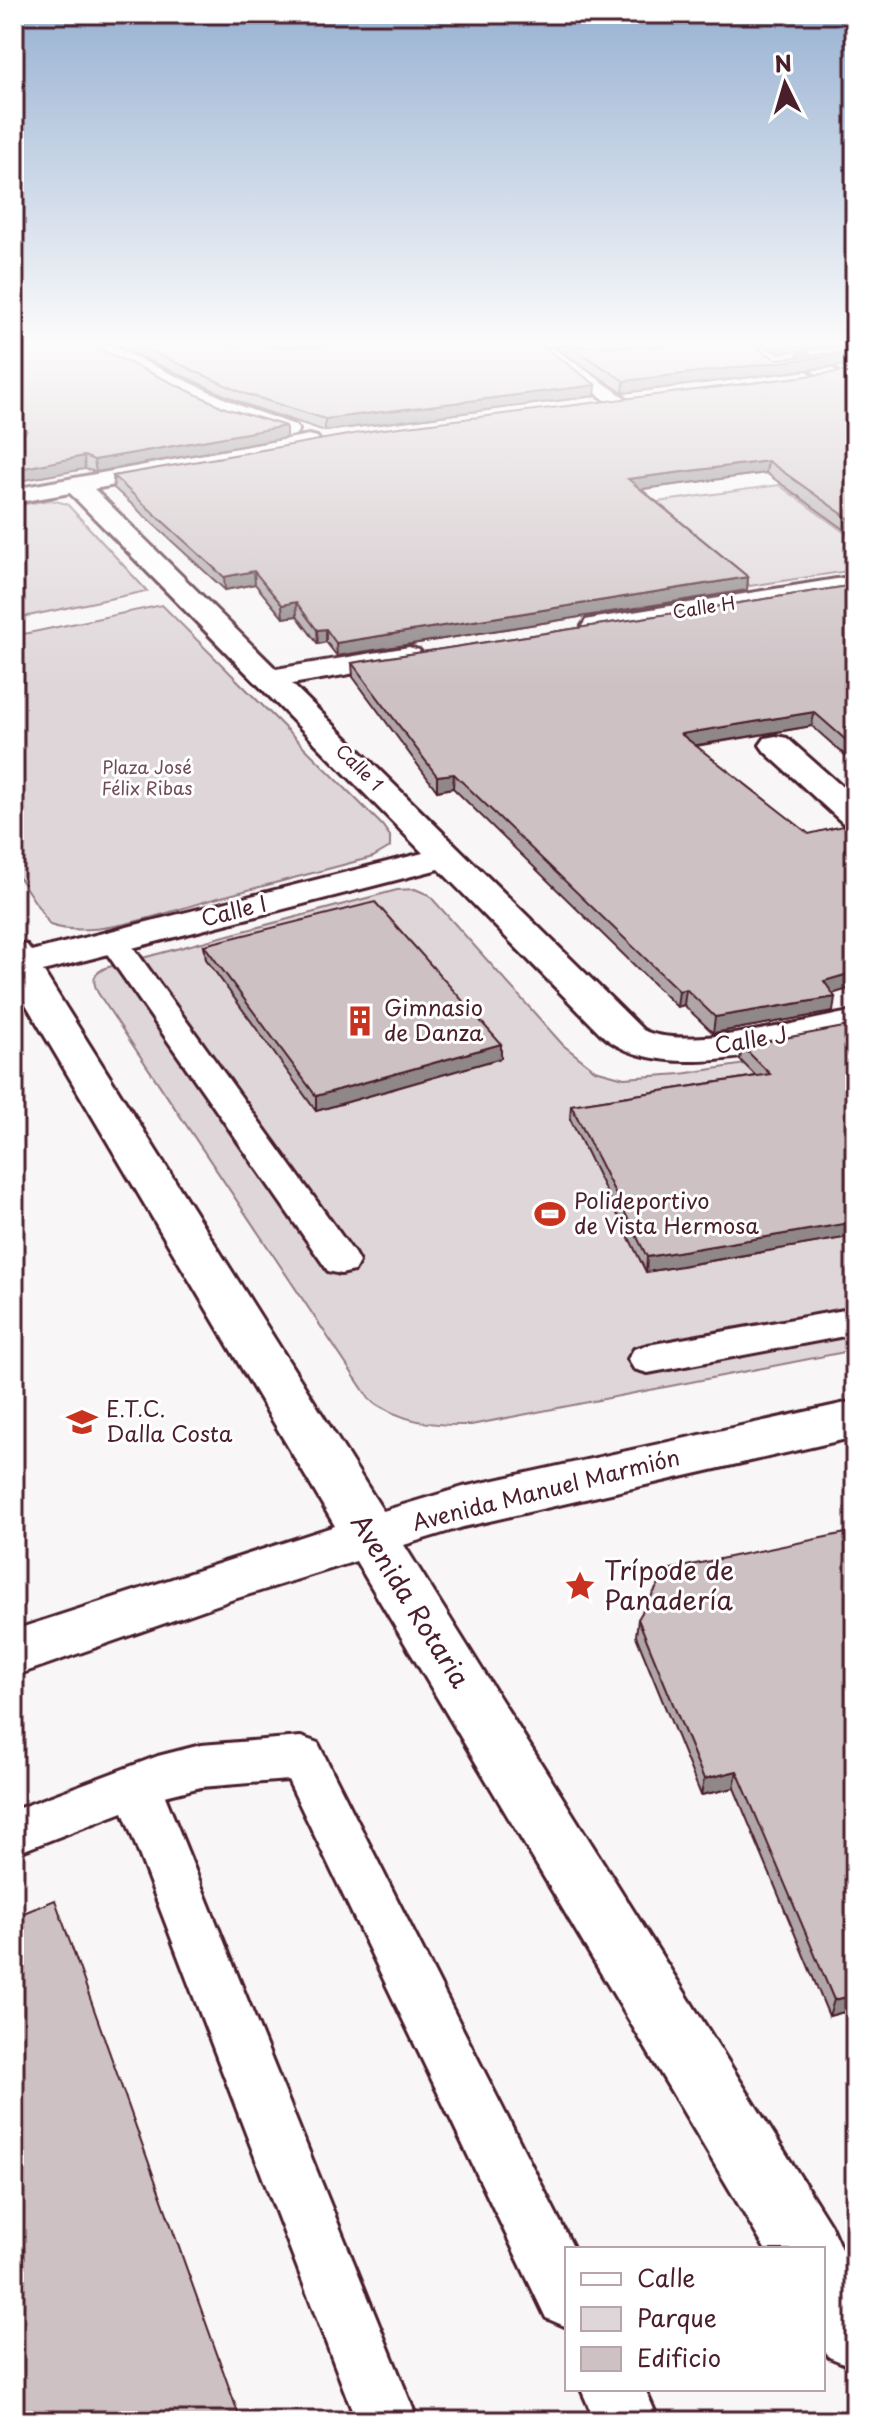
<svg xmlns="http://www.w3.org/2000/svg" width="869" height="2435" viewBox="0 0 869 2435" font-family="'Playpen Sans',sans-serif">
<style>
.green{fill:#ded6d9;stroke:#947a82;stroke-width:2}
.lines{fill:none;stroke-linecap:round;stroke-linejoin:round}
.service-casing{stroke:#4a1f2b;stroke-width:6}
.minor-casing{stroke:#4a1f2b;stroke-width:6}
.service{fill:#fff;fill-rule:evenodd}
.minor{fill:#fff;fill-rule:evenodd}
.wall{fill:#b0a6a9;stroke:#4a1f2b;stroke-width:2;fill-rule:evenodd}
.shaded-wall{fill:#908789;stroke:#4a1f2b;stroke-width:2}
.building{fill:#cdc1c4;stroke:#4a1f2b;stroke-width:2}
.labels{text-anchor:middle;stroke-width:6;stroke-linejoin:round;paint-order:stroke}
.far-street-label{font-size:18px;fill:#4a1f2b;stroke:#fff}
.far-park-label{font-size:18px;fill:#6f4d56;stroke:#fff}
.street-label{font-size:22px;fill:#4a1f2b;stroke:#fff}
.poi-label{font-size:22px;fill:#4a1f2b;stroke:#fff;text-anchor:start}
.near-poi-label{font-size:26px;fill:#4a1f2b;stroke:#fff;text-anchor:start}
.near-street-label{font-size:26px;fill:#4a1f2b;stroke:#fff}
</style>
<rect width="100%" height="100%" fill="#f8f6f7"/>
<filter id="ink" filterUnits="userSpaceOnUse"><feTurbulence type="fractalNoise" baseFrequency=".0125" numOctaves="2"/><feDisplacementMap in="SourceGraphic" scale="16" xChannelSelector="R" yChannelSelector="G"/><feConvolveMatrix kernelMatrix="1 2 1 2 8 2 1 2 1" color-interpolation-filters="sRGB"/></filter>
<g filter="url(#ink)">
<path class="green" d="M 779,485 L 855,540 L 855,570 L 750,586 L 650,503 Z
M 51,500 L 67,504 L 147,591 L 14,619 L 14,506 Z
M 162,605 L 382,825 L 390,836 L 390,847 L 373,857 C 321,871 270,884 218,898 C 172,910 95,941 50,925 L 14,870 L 14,636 Z
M 415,889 L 429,895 L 563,1045 L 595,1070 L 624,1078 L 681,1074 L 855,1047 L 855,1350 L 471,1425 C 433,1426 402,1422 370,1400 L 98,993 C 92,980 92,975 105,968 L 397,890 Z"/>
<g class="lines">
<g class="service-casing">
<path id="service" d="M 552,347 L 624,397 L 627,401 L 624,405 L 612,405 L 546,356 L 543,352 Z
M 806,354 L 837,371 L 840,375 L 837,379 L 825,379 L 800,363 L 797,359 L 800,355 Z
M 114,933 L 125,936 L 354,1253 L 359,1262 L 354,1271 L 341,1274 L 328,1271 L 99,942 L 103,936 Z
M 855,1308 L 855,1334 L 648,1373 L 634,1369 L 628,1359 L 634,1349 L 648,1345 Z
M 301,1737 L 318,1743 L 574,2249 L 567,2249 L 567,2327 L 546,2318 L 288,1780 L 201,1787 L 165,1796 L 418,2421 L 356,2421 L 123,1812 L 14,1854 L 14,1810 L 158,1756 L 201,1745 Z
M 581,2389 L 645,2389 L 659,2421 L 595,2421 Z"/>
</g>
<g class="minor-casing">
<path id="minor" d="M 85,346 L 111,346 L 243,407 L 295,425 L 299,430 L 295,435 L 287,437 L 227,417 L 88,350 Z
M 309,435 L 317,437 L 321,442 L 317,447 L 94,489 L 276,669 L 409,647 L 419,650 L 424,656 L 419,662 L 292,684 L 643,1030 C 684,1052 807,1020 855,1011 L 855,1035 C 785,1048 659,1087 601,1034 L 439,869 L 43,971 L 383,1511 L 463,1487 L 855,1401 L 855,1437 L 463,1527 L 404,1545 L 830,2224 L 841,2249 L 849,2252 L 855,2263 L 855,2368 L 829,2357 L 823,2347 L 823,2249 L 765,2249 L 356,1561 L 231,1600 L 14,1676 L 14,1630 L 335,1526 L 14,984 L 14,942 L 27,945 L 31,951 L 423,853 L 70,493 L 14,503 L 14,489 Z
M 855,576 L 855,592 L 596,634 L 586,632 L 582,626 L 586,620 L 596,618 Z
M 776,736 L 787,738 L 855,798 L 855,826 L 843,823 L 765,752 L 760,745 L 765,738 Z"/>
</g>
<use href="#service" class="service"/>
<use href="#minor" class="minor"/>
</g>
<path class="wall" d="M 14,346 L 286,438 L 96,472 L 85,469 L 22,437 L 14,431 Z
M 118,346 L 548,346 L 545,348 L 595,396 L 325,431 L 244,404 Z
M 553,346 L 855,346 L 855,364 L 623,393 ZM 763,346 L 778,353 L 844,347 L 849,350 L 846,352 L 776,359 L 759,349 Z
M 855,370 L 855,537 L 766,473 L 641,489 L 748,577 L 747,590 L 337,656 L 326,642 L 318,644 L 297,616 L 283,618 L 255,584 L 225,590 L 114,488 L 113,476 Z
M 855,585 L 855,764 L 812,726 L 696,746 L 833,994 L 833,1012 L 713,1033 L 684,1005 L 677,1007 L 453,788 L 437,791 L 353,677 L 352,663 Z
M 204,945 L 501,1044 L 501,1058 L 316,1111 L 206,959 Z
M 855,1026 L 855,1236 L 646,1272 L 570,1119 L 571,1105 L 756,1076 L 740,1060 L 742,1046 Z
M 855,1531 L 855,2009 L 829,2016 L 734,1788 L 701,1795 L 636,1636 L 638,1619 Z"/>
<path class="shaded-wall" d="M 778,346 L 844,346 L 844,347 L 778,353 Z
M 855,353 L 855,364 L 623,393 L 624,381 Z
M 596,385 L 595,396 L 325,431 L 325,419 Z
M 286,426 L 286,438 L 96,472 L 94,460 Z
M 84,456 L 85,469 L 14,482 L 14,470 Z
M 768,461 L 766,473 L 627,491 L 628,479 Z
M 254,571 L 255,584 L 225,590 L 224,577 Z
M 748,577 L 747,590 L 337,656 L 336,643 Z
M 296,602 L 297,616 L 283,618 L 282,605 Z
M 326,629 L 326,642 L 318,644 L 317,630 Z
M 814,712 L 812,726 L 679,748 L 681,734 Z
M 454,774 L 453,788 L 437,791 L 437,776 Z
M 855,972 L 855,987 L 822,997 L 824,981 Z
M 686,989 L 684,1005 L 677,1007 L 679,991 Z
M 835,997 L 833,1012 L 713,1033 L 715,1017 Z
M 501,1044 L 501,1058 L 316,1111 L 316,1096 Z
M 855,1222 L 855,1236 L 646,1272 L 647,1257 Z
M 737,1771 L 734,1788 L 701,1795 L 704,1779 Z
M 855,1995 L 855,2009 L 829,2016 L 834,2000 Z"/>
<path class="building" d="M 14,346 L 94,346 L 225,408 L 286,426 L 94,460 L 84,456 L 14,470 L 14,437 L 22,437 L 27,430 L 14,421 Z
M 140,346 L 543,346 L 596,385 L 325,419 L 243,393 Z
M 570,346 L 754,346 L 776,359 L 846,352 L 854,346 L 855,346 L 855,353 L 624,381 Z
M 855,370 L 855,523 L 768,461 L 628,479 L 748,577 L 336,643 L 326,629 L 317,630 L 296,602 L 282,605 L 254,571 L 224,577 L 113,476 L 376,430 Z
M 855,585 L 855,748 L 814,712 L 681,734 L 809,834 L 855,823 L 855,972 L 824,981 L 835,997 L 715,1017 L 686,989 L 679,991 L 454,774 L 437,776 L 352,663 Z
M 375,902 L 501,1044 L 316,1096 L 204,945 Z
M 854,1025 L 855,1026 L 855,1222 L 647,1257 L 571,1105 L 770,1074 L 742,1046 Z
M 855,1531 L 855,1995 L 834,2000 L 737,1771 L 704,1779 L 638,1619 L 667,1570 Z
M 55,1900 L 241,2421 L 14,2421 L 14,1917 Z"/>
</g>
<linearGradient id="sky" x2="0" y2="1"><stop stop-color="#97b1d2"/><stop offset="0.5" stop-color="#fcfbfb"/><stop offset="1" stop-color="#fcfbfb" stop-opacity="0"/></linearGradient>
<rect width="869" height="687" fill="url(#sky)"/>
<defs>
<g id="building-bare" transform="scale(2.4)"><path d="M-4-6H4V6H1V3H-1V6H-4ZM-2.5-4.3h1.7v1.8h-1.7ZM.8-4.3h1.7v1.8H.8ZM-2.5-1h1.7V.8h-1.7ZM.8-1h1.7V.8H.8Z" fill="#c8321e" stroke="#fff" stroke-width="2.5" paint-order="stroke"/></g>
<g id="stadium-bare" transform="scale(2.4)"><path d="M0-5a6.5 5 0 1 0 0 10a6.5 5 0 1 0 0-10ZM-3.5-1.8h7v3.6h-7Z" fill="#c8321e" stroke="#fff" stroke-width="2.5" paint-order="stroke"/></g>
<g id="university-bare" transform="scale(2.4)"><path d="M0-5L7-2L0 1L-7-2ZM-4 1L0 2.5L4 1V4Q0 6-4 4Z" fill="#c8321e" stroke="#fff" stroke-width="2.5" paint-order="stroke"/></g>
<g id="sight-bare" transform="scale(2.4)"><path d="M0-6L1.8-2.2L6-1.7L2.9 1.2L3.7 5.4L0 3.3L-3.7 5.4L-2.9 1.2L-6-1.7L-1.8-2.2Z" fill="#c8321e" stroke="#fff" stroke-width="2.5" paint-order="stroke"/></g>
</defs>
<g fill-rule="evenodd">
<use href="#building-bare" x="360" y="1021"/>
<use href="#stadium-bare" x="550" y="1214"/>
<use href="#university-bare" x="82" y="1422"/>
<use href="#sight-bare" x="580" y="1586"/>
</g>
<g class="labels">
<g class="far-street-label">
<text transform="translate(704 608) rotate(-9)" y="6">Calle H</text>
<text transform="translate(359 768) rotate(45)" y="6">Calle 1</text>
</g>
<g class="far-park-label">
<text x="147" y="774">Plaza José<tspan x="147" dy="21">Félix Ribas</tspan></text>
</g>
<g class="street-label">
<text transform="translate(234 911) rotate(-14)" y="8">Calle I</text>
<text transform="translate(751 1040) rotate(-9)" y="8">Calle J</text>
<text transform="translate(546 1490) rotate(-14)" y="8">Avenida Manuel Marmión</text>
</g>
<g class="poi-label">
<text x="384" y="1016">Gimnasio<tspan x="384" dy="25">de Danza</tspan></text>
<text x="574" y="1209">Polideportivo<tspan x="574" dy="25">de Vista Hermosa</tspan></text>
<text x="106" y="1417">E.T.C.<tspan x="106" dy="25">Dalla Costa</tspan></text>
</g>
<g class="near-poi-label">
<text x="604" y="1580">Trípode de<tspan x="604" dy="30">Panadería</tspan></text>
</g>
<g class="near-street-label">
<text transform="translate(410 1601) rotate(58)" y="9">Avenida Rotaria</text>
</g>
</g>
<rect width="869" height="2435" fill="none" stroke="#fff" stroke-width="48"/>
<rect x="24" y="24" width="821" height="2387" fill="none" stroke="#4a1f2b" stroke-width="3" filter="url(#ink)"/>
<rect x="565" y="2247" width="260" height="144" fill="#ffffff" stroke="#b7a5aa" stroke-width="2"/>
<rect x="581" y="2273" width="40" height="12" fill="#ffffff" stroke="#b7a5aa" stroke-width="2"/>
<text x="637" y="2287" font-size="24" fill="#4a1f2b">Calle</text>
<rect x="581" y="2307" width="40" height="24" fill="#ded6d9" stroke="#b7a5aa" stroke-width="2"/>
<text x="637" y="2327" font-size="24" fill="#4a1f2b">Parque</text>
<rect x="581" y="2347" width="40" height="24" fill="#cdc1c4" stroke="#b7a5aa" stroke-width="2"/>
<text x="637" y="2367" font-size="24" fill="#4a1f2b">Edificio</text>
<g transform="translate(785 84) rotate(355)" stroke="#ffffff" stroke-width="6" paint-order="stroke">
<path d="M0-6L14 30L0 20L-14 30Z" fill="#4a1f2b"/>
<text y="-12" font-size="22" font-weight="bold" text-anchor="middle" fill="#4a1f2b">N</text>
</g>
</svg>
